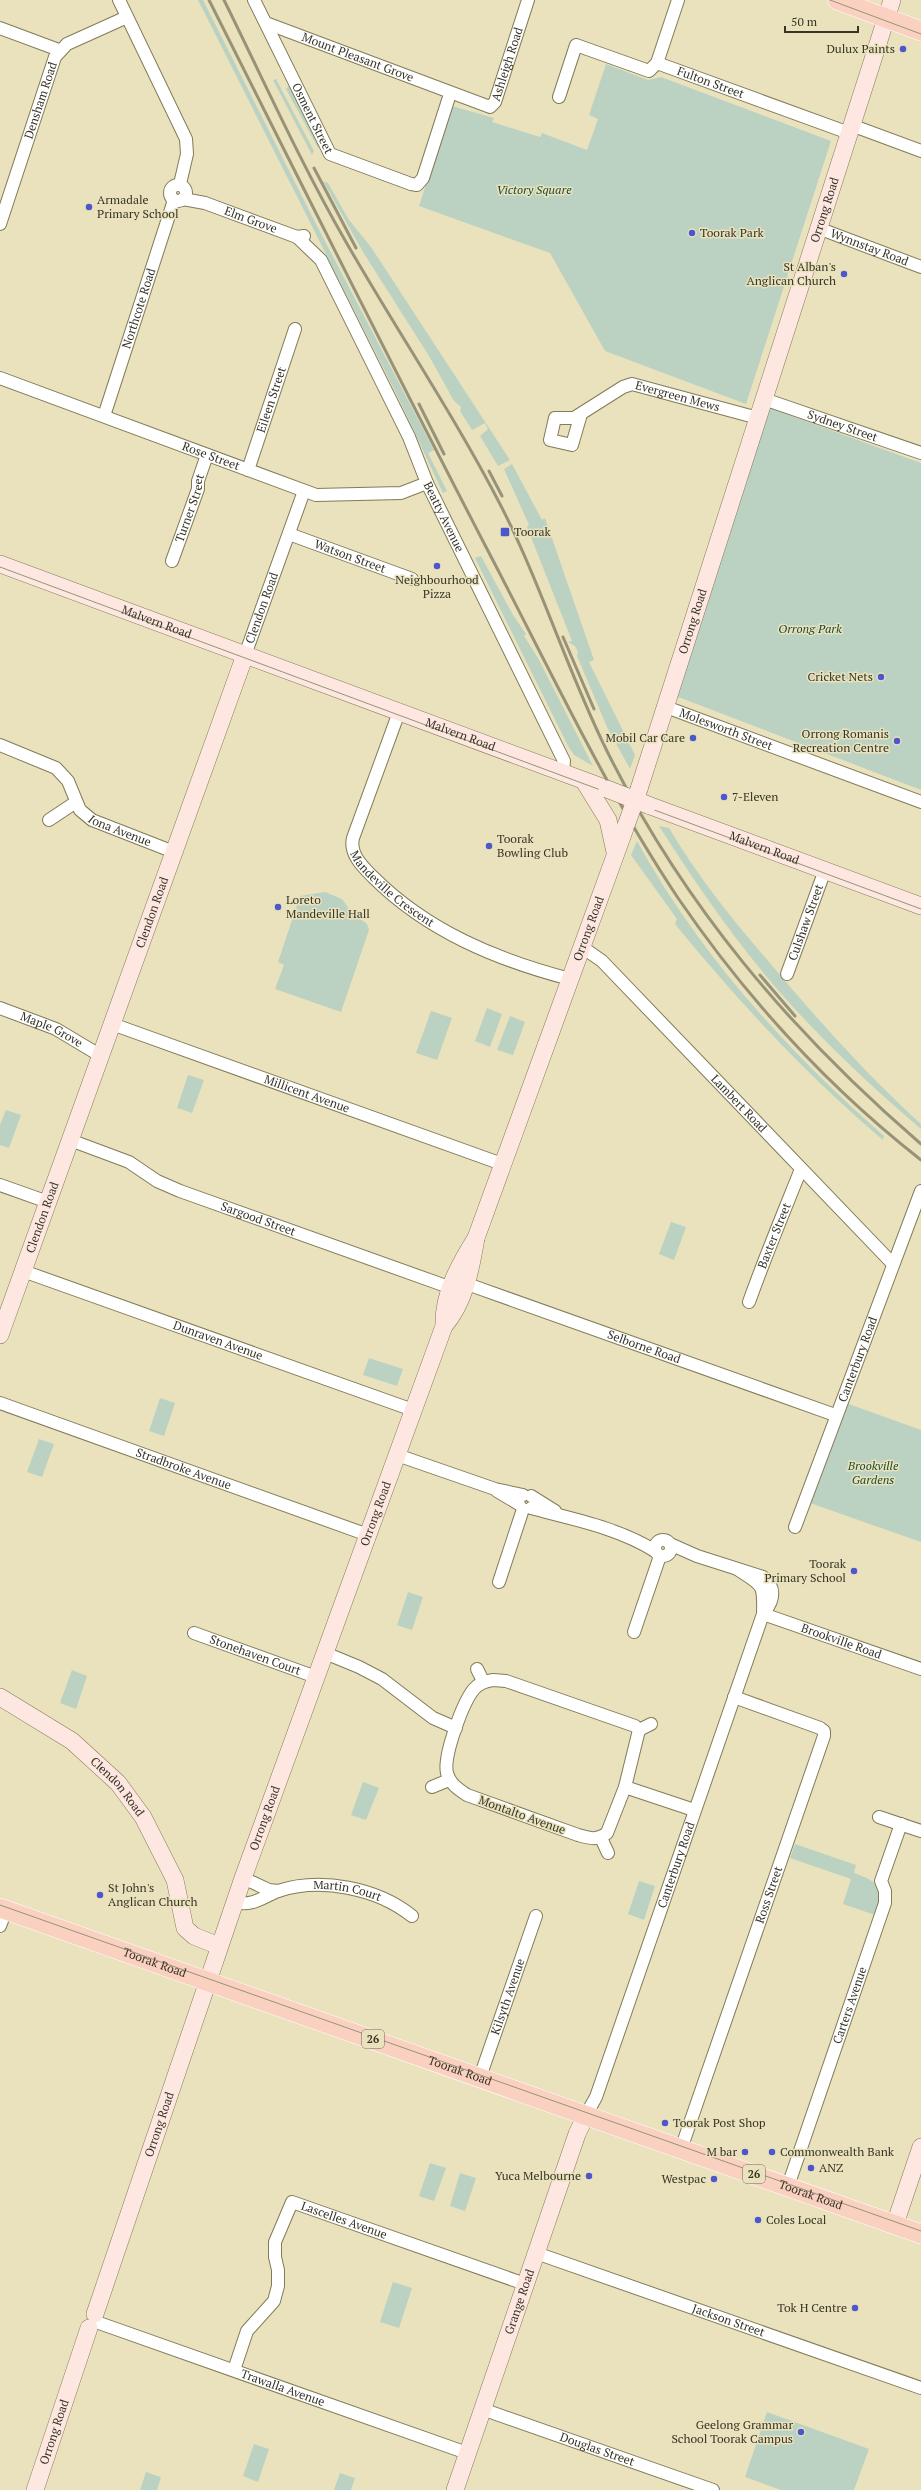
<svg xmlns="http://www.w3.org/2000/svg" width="921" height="2490" viewBox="0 0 921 2490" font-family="'PT Serif',serif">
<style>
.green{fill:#bbd2c2}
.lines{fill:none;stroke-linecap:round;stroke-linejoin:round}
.street-casing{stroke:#817b59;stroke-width:14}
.secondary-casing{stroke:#817b59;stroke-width:18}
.primary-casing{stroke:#fff;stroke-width:20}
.street{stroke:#fff;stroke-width:12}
.secondary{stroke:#fde7e0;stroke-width:17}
.primary{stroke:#fad0c1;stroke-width:19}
.tram{stroke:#989378;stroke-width:1}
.rail{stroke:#989378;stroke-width:3}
.secondary-bridge-casing{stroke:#817b59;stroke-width:18;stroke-linecap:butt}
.secondary-bridge{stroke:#fde7e0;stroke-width:17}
.poi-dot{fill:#4e56cc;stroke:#e9e2bd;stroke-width:1.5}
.labels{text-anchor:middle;stroke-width:3;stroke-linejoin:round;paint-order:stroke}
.shield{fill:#e9e2bd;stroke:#6c6853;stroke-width:1}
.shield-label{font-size:11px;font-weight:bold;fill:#363425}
.poi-label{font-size:12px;fill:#363425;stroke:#e9e2bd;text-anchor:end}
.street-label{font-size:12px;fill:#363425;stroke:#e9e2bd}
.park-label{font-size:12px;font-style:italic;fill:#1a4b30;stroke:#e9e2bd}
</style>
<rect width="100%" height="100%" fill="#e9e2bd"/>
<path class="green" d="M 198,0 L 203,0 L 316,224 L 434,450 L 428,453 L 447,491 L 443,493 L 396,393 Z
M 606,64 L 648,80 L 661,77 L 831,141 L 746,404 L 605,351 L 550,253 L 419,206 L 452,106 L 494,118 L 492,122 L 540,137 L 542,133 L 587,150 L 598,119 L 589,115 Z
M 276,79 L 314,151 L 312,155 L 273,80 Z
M 290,85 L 321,147 L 318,148 L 286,89 Z
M 323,181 L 328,183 L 349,220 L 371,247 L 510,460 L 498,466 L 480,436 L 488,429 L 485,423 L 472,430 L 460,411 L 461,407 L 454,401 L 429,356 L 363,252 Z
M 764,406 L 921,463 L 921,790 L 673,695 Z
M 512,464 L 542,520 L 545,518 L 594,660 L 589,662 L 635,755 L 630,769 L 607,727 L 577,656 L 578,652 L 575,646 L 568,642 L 572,641 L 527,527 L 529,525 L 504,469 Z
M 481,556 L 513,615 L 526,634 L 524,636 L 538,658 L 593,766 L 574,755 L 568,746 L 475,558 Z
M 659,826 L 669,828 C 698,877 732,919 769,962 C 817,1019 866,1074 921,1124 L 921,1129 C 866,1082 813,1032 766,976 C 727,929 692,878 659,826 Z
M 637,841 C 699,954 787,1051 884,1136 L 883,1140 C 806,1075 738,1001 675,924 L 677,919 L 631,855 Z
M 325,892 L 342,899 L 352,913 L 367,924 L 369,930 L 341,1012 L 275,989 L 284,965 L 278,962 L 300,896 Z
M 487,1008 L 502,1014 L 490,1047 L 475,1041 Z
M 431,1011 L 452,1018 L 437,1060 L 416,1053 Z
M 510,1016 L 525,1022 L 513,1055 L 497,1050 Z
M 188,1075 L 204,1080 L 192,1113 L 177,1108 Z
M 6,1110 L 21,1115 L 9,1148 L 0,1145 L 0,1125 Z
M 671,1222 L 686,1227 L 674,1260 L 659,1254 Z
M 369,1358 L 403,1369 L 397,1386 L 363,1375 Z
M 160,1398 L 175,1403 L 164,1436 L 149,1431 Z
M 846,1403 L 921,1430 L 921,1542 L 810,1503 Z
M 39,1439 L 54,1444 L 42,1477 L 27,1472 Z
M 408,1592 L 423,1597 L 412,1630 L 397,1625 Z
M 72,1670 L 87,1676 L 76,1709 L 60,1703 Z
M 363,1782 L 379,1788 L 366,1820 L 351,1815 Z
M 795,1844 L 856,1865 L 854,1873 C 879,1882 886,1888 875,1915 L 843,1904 L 851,1879 L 790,1858 Z
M 639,1881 L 655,1886 L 644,1920 L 628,1914 Z
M 430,2163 L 446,2168 L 434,2201 L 419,2196 Z
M 460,2173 L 476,2178 L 465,2211 L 450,2206 Z
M 393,2282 L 412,2288 L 399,2328 L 380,2322 Z
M 767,2412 L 869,2449 L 854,2490 L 781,2490 L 745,2477 Z
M 254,2444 L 269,2449 L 258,2482 L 243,2476 Z
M 146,2472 L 161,2477 L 157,2490 L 140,2490 Z
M 340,2473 L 355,2478 L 351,2490 L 334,2490 Z"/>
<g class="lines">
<g class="street-casing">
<g id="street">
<path d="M 119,0 L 186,139 L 187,154 L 180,184"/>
<path id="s1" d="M 254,0 L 330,154 L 411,184 L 417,185 L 423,178 L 450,94"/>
<path id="s2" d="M 266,23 L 490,107 L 495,102 L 528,0"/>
<path d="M 0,28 L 59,50"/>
<path id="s3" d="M 657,63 L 849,133"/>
<path d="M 559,97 L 576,45 L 649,71 L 657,63 L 678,0"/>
<path d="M 851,125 L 921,151"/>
<circle cx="178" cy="193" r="8"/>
<path id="s4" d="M 183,199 L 205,203 L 297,237 L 304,236"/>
<path id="s5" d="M 0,224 L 55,57 L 67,44 L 127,17"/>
<path id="s6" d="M 818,228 L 921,267"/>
<path id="s7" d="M 297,237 L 321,260 L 409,437 L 427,483 L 564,761 L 563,773"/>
<path id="s8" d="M 0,378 L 316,495 L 401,493 L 427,483"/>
<path id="s9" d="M 764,399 L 921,453"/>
<path id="s10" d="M 581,414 L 572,445 L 550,440 L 555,418 L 574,418 L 623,387 L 632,384 L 758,418"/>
<path id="s11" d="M 104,416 L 174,200"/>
<path id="s12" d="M 248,470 L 295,329"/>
<path id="s13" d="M 289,534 L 412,579"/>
<path id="s14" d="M 172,561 L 198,489 L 198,481 L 207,455"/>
<path id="s15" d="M 245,655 L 304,491"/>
<path id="s16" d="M 666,707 L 921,802"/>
<path id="s17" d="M 399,712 L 353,838 C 349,854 363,867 373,877 C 427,931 497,960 570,979"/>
<path id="s18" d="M 0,745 L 56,768 L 68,781 L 80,810 L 92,820 L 174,852"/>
<path d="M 49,820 L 76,802"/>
<path id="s19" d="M 582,947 L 602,961 L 892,1263"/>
<path id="s20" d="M 787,974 L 825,870"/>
<path id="s21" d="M 0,1008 L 56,1029 L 101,1056"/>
<path id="s22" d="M 112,1024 L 502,1164"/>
<path id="s23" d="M 70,1140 L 129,1162 L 157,1181 L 180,1191 L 446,1286 L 470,1285 L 835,1415"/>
<path d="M 0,1185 L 48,1202"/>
<path id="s24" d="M 23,1271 L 413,1410"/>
<path id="s25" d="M 749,1302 C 765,1257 783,1214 801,1169"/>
<path id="s26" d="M 0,1403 L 368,1535"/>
<path d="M 397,1455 L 495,1489 L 523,1495"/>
<path d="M 497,1491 L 519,1504"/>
<path d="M 531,1496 L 555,1511"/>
<path d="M 531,1508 C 572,1519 619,1528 655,1551"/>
<path id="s27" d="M 795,1527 L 921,1191"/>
<circle cx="663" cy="1548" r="8"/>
<path d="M 670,1544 L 697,1556 L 763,1577 C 776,1587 774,1600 765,1611"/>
<path d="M 499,1582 L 523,1509"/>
<path id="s28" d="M 763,1614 L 921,1669"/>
<path d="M 634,1632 L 660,1556"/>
<path id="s29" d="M 194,1633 L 316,1677"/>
<path d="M 325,1653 L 359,1667 L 382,1679 L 433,1718 L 456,1728"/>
<path d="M 477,1669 L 483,1681"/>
<path d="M 493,1680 L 506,1681 L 635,1726 L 639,1730 L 625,1787 L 607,1833 C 597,1841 589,1838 578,1835 L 467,1795 C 458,1789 450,1784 447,1773 C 443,1756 463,1702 474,1689 C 479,1683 485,1681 493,1680 Z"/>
<path d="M 639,1730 L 651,1724"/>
<path d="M 432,1787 L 449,1780"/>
<path d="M 625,1787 L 694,1810"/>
<path d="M 879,1817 L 921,1831"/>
<path d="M 601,1838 L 608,1853"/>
<path d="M 243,1878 L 269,1890 L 278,1891"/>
<path id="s30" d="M 235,1902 C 252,1907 263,1897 278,1891 C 321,1877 377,1888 412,1916"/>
<path d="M 0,1926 L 6,1910"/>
<path id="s31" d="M 480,2077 L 536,1916"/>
<path id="s32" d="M 586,2115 L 596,2097 L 763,1614 C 764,1583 763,1586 737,1569"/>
<path id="s33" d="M 681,2149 L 824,1736 L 824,1731 L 820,1728 L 734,1697"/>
<path id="s34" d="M 788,2186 L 885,1903 L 885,1891 L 881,1881 L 901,1824"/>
<path id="s35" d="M 536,2253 L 921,2388"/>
<path id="s36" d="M 99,2323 L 467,2453"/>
<path id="s37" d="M 234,2370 L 247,2331 L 274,2301 L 278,2286 L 278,2270 L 275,2257 L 275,2242 L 292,2202 L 525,2284"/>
<path id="s38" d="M 482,2409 L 713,2490"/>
</g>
</g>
<g class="secondary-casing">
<g id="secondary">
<path id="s39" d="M 0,564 L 607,789"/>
<path d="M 584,781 L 608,820 L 615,852"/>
<path id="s40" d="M 639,789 L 892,0"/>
<path id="s41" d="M 648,805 L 921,906"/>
<path id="s42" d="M 444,1326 C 465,1302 471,1268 476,1238 L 627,823"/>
<path id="s43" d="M 0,1335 L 245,655"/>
<path id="s44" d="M 0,1697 L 72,1741 L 118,1783 L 143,1817 L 175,1880 L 185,1928 L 194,1936 L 219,1946"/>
<path d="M 895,2224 L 921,2147"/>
<path id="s45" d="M 95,2314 L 243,1878 L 444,1326 C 443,1294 459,1265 476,1238"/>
<path id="s46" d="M 35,2490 L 89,2328"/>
<path id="s47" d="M 455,2490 L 577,2134 L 586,2115"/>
</g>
</g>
<g class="primary-casing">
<g id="primary">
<path d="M 837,0 L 921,31"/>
<path id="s48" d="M 0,1908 L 921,2234"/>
</g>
</g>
<use href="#street" class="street"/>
<use href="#secondary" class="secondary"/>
<use href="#primary" class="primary"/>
<path class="tram" d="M 830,0 L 921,34
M 0,567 L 921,909
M 0,1905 L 921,2231"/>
<path class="rail" d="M 209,0 C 301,183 392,366 486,547 C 548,665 604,787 678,898 C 745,996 828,1087 921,1160
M 224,0 C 264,81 301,164 346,242 C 397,331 454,415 501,506 C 541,584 567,670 606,749 C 683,905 790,1031 921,1144
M 314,168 L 356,248
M 419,404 L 444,454
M 489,471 L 502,496
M 563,637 L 594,709
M 760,975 L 795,1016"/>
<g class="secondary-bridge-casing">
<path id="secondary-bridge" d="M 607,789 L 648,805
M 627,823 L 639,789"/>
</g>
<use href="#secondary-bridge" class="secondary-bridge"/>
</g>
<g class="poi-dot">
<circle cx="903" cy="49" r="4"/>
<circle cx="89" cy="207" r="4"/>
<circle cx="692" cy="233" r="4"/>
<circle cx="844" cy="274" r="4"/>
<rect x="500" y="527" width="10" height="10" rx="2"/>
<circle cx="437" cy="566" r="4"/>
<circle cx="881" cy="677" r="4"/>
<circle cx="693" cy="738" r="4"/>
<circle cx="897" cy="741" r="4"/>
<circle cx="724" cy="797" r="4"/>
<circle cx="489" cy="846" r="4"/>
<circle cx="278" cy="907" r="4"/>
<circle cx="854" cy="1571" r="4"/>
<circle cx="100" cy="1895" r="4"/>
<circle cx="665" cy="2123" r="4"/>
<circle cx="745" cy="2152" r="4"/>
<circle cx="772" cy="2152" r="4"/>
<circle cx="811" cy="2168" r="4"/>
<circle cx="589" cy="2176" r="4"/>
<circle cx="714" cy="2179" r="4"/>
<circle cx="758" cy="2220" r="4"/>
<circle cx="855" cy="2308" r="4"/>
<circle cx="801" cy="2432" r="4"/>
</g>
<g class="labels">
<g class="shield">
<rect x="362" y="2030" width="22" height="18" rx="3"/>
<rect x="743" y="2165" width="22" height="18" rx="3"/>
</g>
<g class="shield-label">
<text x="373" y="2043">26</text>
<text x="754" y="2178">26</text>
</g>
<g class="poi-label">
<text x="895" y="53">Dulux Paints</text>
<text x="97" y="204" text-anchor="start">Armadale<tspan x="97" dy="14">Primary School</tspan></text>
<text x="700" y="237" text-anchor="start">Toorak Park</text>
<text x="836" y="271">St Alban's<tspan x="836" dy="14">Anglican Church</tspan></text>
<text x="514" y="536" text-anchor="start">Toorak</text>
<text x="437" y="584" text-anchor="middle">Neighbourhood<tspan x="437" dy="14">Pizza</tspan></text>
<text x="873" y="681">Cricket Nets</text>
<text x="889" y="738">Orrong Romanis<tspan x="889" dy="14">Recreation Centre</tspan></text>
<text x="685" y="742">Mobil Car Care</text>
<text x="732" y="801" text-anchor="start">7-Eleven</text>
<text x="497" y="843" text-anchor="start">Toorak<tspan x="497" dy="14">Bowling Club</tspan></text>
<text x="286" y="904" text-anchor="start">Loreto<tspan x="286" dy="14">Mandeville Hall</tspan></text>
<text x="846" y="1568">Toorak<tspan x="846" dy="14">Primary School</tspan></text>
<text x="108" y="1892" text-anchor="start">St John's<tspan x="108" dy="14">Anglican Church</tspan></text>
<text x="673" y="2127" text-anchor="start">Toorak Post Shop</text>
<text x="737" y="2156">M bar</text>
<text x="780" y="2156" text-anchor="start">Commonwealth Bank</text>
<text x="819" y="2172" text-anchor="start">ANZ</text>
<text x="581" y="2180">Yuca Melbourne</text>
<text x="706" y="2183">Westpac</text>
<text x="766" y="2224" text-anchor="start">Coles Local</text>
<text x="847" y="2312">Tok H Centre</text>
<text x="793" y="2429">Geelong Grammar<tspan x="793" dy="14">School Toorak Campus</tspan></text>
</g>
<g class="street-label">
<text dy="4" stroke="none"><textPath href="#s2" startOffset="98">Mount Pleasant Grove</textPath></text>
<text dy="4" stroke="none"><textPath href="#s2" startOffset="286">Ashleigh Road</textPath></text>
<text dy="4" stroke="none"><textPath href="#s3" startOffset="57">Fulton Street</textPath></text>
<text dy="4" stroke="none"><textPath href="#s5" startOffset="130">Densham Road</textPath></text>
<text dy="4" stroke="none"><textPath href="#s1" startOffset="132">Osment Street</textPath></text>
<text dy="4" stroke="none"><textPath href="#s40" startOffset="608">Orrong Road</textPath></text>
<text dy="4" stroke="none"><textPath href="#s4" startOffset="71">Elm Grove</textPath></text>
<text dy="4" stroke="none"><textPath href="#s6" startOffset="55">Wynnstay Road</textPath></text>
<text dy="4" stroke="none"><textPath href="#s11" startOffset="113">Northcote Road</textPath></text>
<text dy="4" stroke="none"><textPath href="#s10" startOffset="211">Evergreen Mews</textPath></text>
<text dy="4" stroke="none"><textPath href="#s12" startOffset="74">Eileen Street</textPath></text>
<text dy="4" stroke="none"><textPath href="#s9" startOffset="83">Sydney Street</textPath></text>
<text dy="4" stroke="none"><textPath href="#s8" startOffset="225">Rose Street</textPath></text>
<text dy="4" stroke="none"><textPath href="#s14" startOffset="56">Turner Street</textPath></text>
<text dy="4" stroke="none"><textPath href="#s7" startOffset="318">Beatty Avenue</textPath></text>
<text dy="4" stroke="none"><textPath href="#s13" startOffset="65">Watson Street</textPath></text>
<text dy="4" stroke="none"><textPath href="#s15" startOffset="50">Clendon Road</textPath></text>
<text dy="4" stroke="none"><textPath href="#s39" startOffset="167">Malvern Road</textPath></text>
<text dy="4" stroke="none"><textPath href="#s40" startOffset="176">Orrong Road</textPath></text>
<text dy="4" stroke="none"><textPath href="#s16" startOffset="64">Molesworth Street</textPath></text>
<text dy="4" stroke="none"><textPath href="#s39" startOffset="491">Malvern Road</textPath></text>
<text dy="4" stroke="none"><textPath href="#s18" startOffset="155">Iona Avenue</textPath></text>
<text dy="4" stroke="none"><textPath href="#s41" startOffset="124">Malvern Road</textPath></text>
<text dy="4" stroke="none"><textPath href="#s17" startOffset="202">Mandeville Crescent</textPath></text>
<text dy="4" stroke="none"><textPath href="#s43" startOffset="449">Clendon Road</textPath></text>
<text dy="4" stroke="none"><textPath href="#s20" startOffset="55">Culshaw Street</textPath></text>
<text dy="4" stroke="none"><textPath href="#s42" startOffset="424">Orrong Road</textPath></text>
<text dy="4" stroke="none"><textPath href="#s21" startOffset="56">Maple Grove</textPath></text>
<text dy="4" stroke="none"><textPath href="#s22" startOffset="207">Millicent Avenue</textPath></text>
<text dy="4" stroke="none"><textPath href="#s19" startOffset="222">Lambert Road</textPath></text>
<text dy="4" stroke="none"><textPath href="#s43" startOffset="125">Clendon Road</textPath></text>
<text dy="4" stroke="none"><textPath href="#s23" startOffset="205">Sargood Street</textPath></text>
<text dy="4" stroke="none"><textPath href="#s25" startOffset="71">Baxter Street</textPath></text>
<text dy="4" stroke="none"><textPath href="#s24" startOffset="207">Dunraven Avenue</textPath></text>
<text dy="4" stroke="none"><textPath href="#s23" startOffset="613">Selborne Road</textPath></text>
<text dy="4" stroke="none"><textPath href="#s27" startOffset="179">Canterbury Road</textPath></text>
<text dy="4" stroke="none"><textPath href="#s26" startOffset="195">Stradbroke Avenue</textPath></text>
<text dy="4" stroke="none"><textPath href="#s45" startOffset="848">Orrong Road</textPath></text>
<text dy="4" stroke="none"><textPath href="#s28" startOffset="83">Brookville Road</textPath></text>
<text dy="4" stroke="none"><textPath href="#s29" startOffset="65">Stonehaven Court</textPath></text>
<text dy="4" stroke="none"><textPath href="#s44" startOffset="149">Clendon Road</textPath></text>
<text transform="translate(522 1815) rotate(20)" y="4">Montalto Avenue</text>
<text dy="4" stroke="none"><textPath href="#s45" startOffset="524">Orrong Road</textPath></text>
<text dy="4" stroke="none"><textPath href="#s32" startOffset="266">Canterbury Road</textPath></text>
<text dy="4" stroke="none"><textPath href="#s30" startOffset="116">Martin Court</textPath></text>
<text dy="4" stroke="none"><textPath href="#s33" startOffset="269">Ross Street</textPath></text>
<text dy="4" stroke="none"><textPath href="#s48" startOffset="164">Toorak Road</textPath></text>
<text dy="4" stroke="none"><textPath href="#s31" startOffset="85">Kilsyth Avenue</textPath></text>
<text dy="4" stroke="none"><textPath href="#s34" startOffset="191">Carters Avenue</textPath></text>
<text dy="4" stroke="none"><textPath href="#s48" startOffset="488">Toorak Road</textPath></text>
<text dy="4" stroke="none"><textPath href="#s45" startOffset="200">Orrong Road</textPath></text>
<text dy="4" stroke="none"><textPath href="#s48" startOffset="860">Toorak Road</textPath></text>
<text dy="4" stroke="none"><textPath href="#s37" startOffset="240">Lascelles Avenue</textPath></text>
<text dy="4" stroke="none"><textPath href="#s47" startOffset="199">Grange Road</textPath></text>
<text dy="4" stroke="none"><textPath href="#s35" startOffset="204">Jackson Street</textPath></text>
<text dy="4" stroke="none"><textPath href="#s36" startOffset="195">Trawalla Avenue</textPath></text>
<text dy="4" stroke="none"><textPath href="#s46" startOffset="61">Orrong Road</textPath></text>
<text dy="4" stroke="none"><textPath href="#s38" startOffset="122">Douglas Street</textPath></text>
</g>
<g class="park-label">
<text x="534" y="194">Victory Square</text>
<text x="810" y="633">Orrong Park</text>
<text x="873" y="1470">Brookville<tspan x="873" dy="14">Gardens</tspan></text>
</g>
</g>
<path d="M785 26v6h73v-6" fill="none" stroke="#363425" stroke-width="2"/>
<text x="791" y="26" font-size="12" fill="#363425" stroke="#e9e2bd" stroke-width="3" paint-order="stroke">50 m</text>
</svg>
